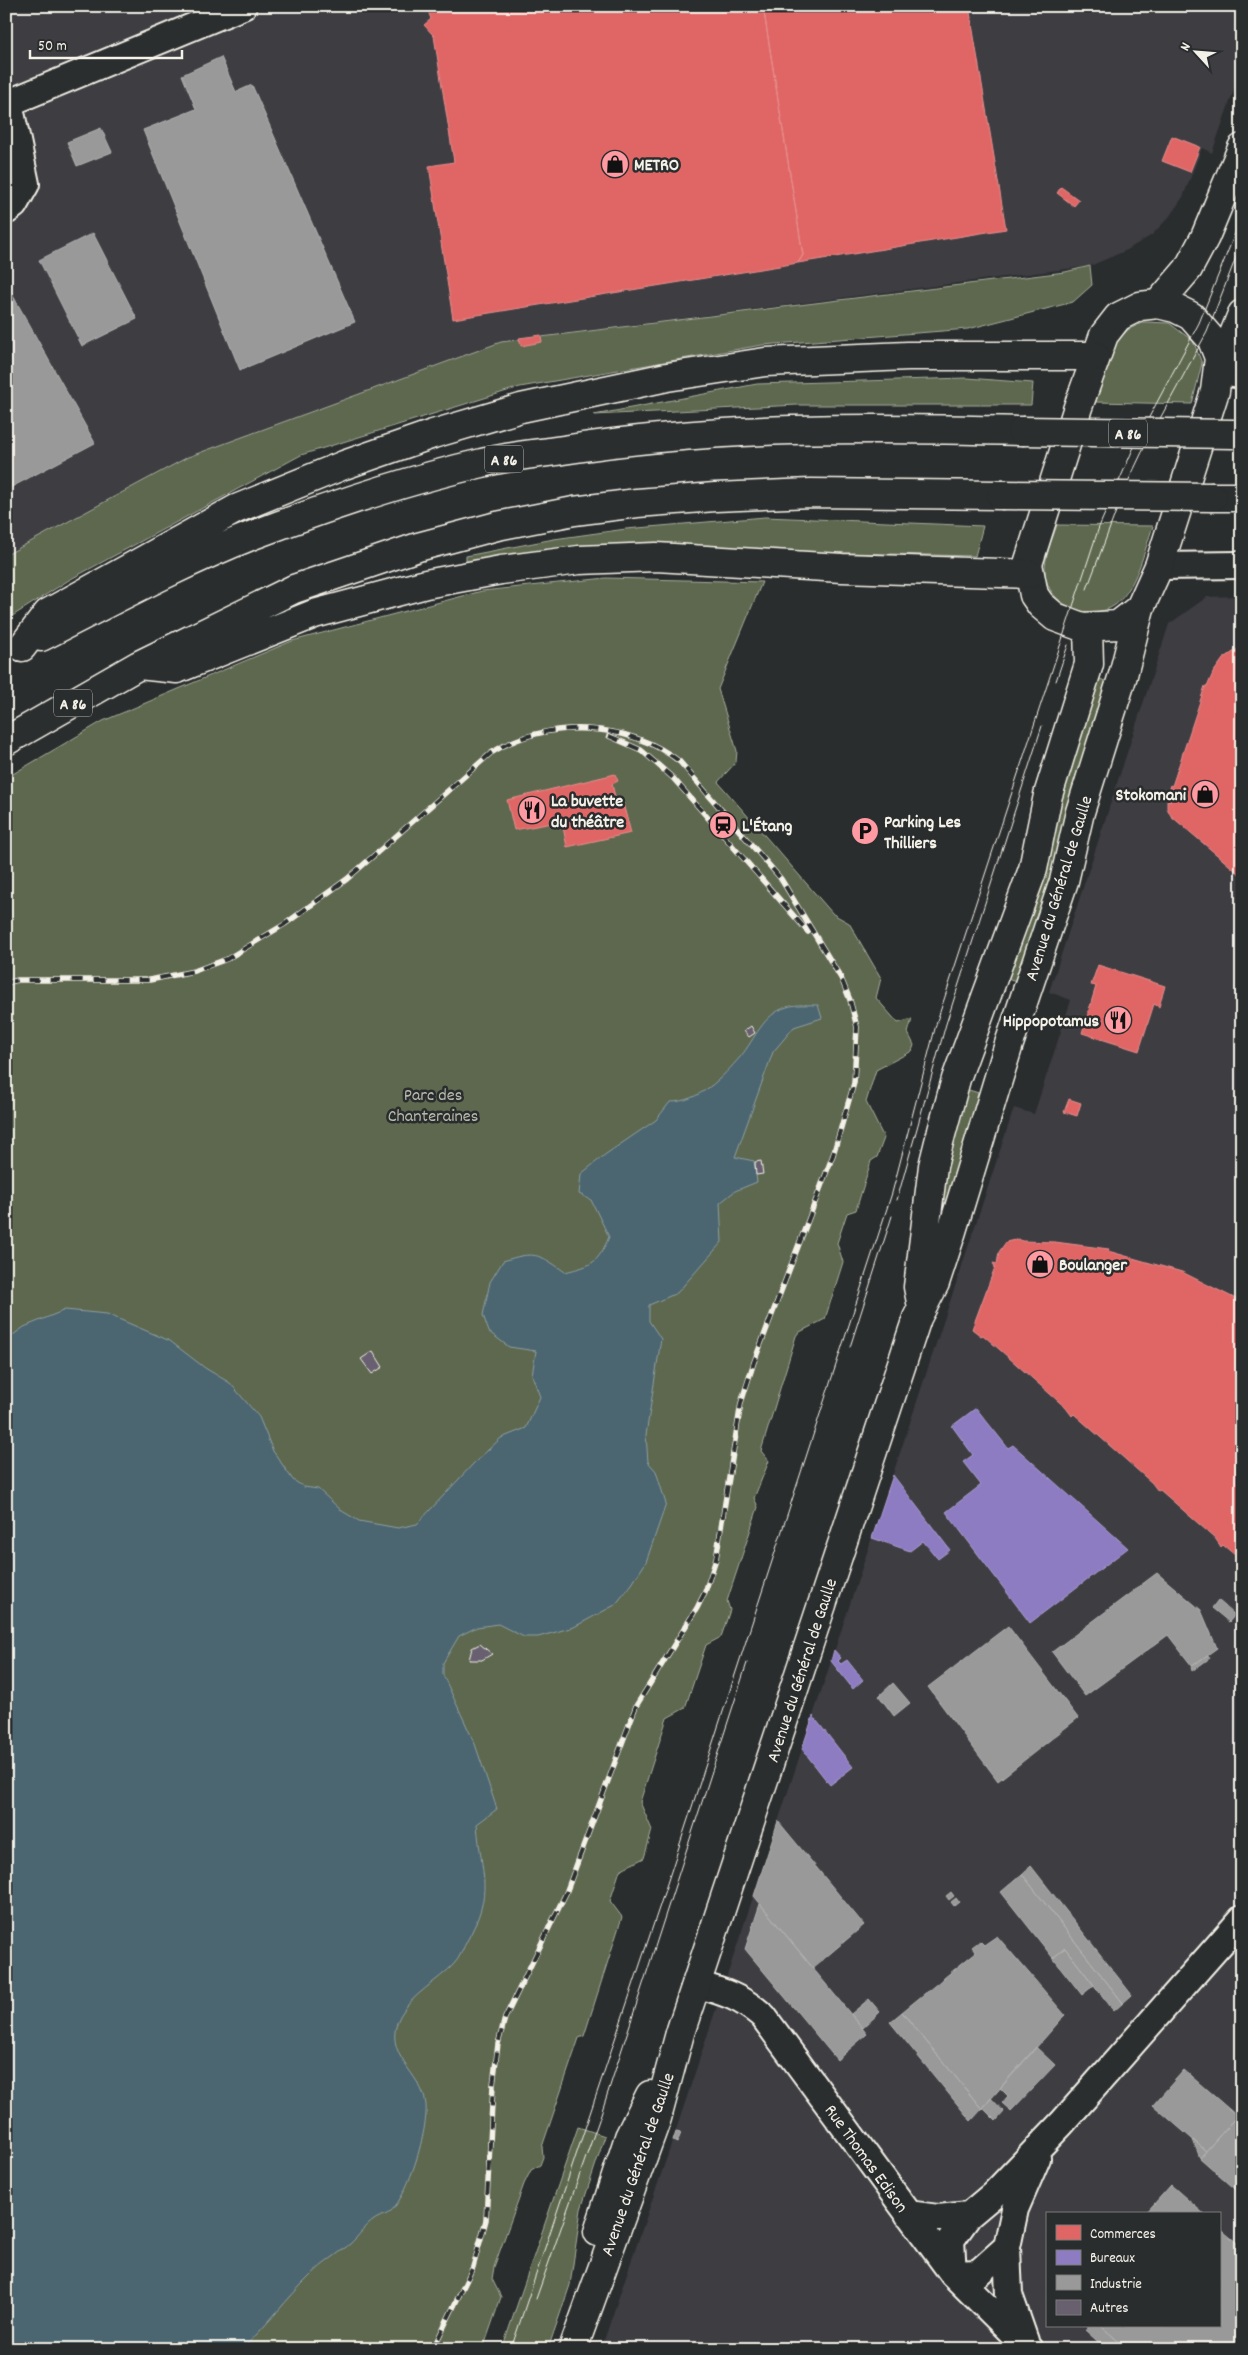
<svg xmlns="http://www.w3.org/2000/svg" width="1248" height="2355" viewBox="0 0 1248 2355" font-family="Dekko,sans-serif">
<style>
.built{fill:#3d3c42;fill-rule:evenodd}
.green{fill:#5d684f;stroke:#a8ac9c}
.water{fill:#4c6671;stroke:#8f9ea1}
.shops{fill:#e06666;stroke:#e6908d}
.offices{fill:#8e7cc3;stroke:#ad9fce}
.industry{fill:#999;stroke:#b4b3b1}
.building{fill:#685f6f;stroke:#f4f1e8}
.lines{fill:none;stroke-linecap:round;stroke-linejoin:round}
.minor-casing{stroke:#f4f1e8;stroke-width:30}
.major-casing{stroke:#f4f1e8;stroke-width:31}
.highway-casing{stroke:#f4f1e8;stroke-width:31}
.minor{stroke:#2a2d2e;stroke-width:26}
.major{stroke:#2a2d2e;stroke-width:28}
.highway{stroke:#2a2d2e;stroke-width:28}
.tram{stroke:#f4f1e8;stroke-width:1}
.rail-casing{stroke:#f4f1e8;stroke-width:5.5}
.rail{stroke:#2a2d2e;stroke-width:4;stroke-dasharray:11;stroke-linecap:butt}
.highway-bridge-casing{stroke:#f4f1e8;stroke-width:31;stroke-linecap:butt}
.highway-bridge{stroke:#2a2d2e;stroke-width:28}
.labels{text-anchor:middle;stroke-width:5;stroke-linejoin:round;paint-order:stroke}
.shield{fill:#2a2d2e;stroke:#b7b6b0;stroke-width:1}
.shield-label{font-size:16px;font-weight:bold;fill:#f4f1e8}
.poi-label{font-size:18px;font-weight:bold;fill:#f4f1e8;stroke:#2a2d2e;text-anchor:start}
.street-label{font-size:18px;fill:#f4f1e8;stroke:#2a2d2e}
.park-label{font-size:18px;fill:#b8baab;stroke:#2a2d2e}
</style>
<rect width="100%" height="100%" fill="#2a2d2e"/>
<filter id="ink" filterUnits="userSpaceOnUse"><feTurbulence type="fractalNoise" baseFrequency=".02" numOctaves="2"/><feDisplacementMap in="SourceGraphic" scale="10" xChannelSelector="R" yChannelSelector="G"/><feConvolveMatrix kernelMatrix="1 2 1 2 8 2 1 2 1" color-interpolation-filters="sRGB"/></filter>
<g filter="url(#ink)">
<path class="built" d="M 6,6 L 1242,6 L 1242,67 L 1212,153 L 1202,148 L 1183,197 L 1169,217 L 1152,235 L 1125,251 L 1090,266 L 501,342 L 188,457 L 6,555 Z
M 1242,596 L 1242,2349 L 601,2349 L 669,2151 L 1014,1108 L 1034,1114 L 1071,1000 L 1049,992 L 1169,624 L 1207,597 ZM 1047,2214 L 1219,2214 L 1219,2326 L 1047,2326 Z"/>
<path class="green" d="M 6,155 L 12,173 L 6,191 Z
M 1090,266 L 1092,285 L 1073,302 L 968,329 L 762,345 L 520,387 L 301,455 L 69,580 L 6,620 L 6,555 L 188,457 L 501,342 L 1065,272 Z
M 1144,322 L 1169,323 L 1193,341 L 1202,363 L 1192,404 L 1095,402 L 1117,340 L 1129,329 Z
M 967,378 L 1033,383 L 1031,405 L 798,405 L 594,415 L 757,384 Z
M 765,517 L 983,526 L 975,556 L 760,551 L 466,565 L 466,556 L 554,539 L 626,529 Z
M 1057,525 L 1153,526 C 1145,549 1136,589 1115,605 C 1090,623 1047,605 1045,573 C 1044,557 1052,540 1057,525 Z
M 606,578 L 762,582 L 718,689 L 737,751 L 736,762 L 718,782 L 833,914 L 849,923 L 881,978 L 876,998 L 898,1023 L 912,1019 L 908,1033 L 914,1045 L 912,1051 L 876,1070 L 866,1102 L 884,1138 L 877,1157 L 871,1161 L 856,1210 L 847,1213 L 837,1243 L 843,1262 L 825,1319 L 798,1333 L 796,1336 L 761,1451 L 769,1461 L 754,1498 L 758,1507 L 727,1601 L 730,1610 L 721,1637 L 706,1645 L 685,1708 L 667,1718 L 640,1802 L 652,1830 L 644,1858 L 620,1870 L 610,1901 L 622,1917 L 584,2036 L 579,2038 L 542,2147 L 543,2157 L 540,2165 L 531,2170 L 524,2184 L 494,2267 L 492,2279 L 501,2297 L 483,2349 L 6,2349 L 6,778 L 103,721 L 292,641 L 482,591 Z
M 1097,678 L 1108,682 L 1074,783 L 1054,872 L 1019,982 L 1007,978 L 1059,791 Z
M 962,1088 L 982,1094 L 929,1257 Z
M 578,2127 L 605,2136 L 581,2209 L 570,2285 L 548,2349 L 502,2349 Z"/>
<path class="water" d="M 818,1005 L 822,1018 L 794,1027 L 773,1052 L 735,1157 L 754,1161 L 757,1182 L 735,1191 L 720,1203 L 722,1242 L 677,1293 L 649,1305 L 649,1321 L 661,1339 L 646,1435 L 648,1462 L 656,1471 L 666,1504 L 646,1562 L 632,1584 L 615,1605 L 574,1627 L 538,1637 L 524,1637 L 498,1624 L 477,1627 L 459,1636 L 443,1663 L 443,1675 L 475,1744 L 497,1809 L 477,1824 C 481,1876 495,1891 467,1941 C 463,1948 460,1958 454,1964 C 438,1981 412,1994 400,2016 C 380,2055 423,2073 426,2105 C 428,2130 409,2194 391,2211 C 386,2216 379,2216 374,2220 C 365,2226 358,2237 350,2244 C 337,2255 323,2263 311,2275 C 287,2298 267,2326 242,2349 L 6,2349 L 6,1340 L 24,1327 L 65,1310 L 107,1314 L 170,1341 L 205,1368 L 230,1383 L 259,1417 L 273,1451 L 293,1480 L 304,1487 L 318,1489 L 342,1511 L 359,1521 L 398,1528 L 417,1524 L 473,1464 L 501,1438 L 526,1428 L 540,1397 L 532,1375 L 536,1351 L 509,1347 L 489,1332 L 483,1315 L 490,1282 L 503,1261 C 534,1251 538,1253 565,1272 C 593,1265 597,1264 609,1237 L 591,1200 L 579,1194 L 581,1174 L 606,1154 L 656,1120 L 670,1102 C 699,1102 722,1078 741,1056 C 755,1039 763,1014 787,1007 C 796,1004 808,1005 818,1005 Z"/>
<path class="shops" d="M 426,6 L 763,6 L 803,255 L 798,263 L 453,319 L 429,166 L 454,162 L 434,36 L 424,25 L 431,19 Z
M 763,6 L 969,6 L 1006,229 L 798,263 L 803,255 Z
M 1172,136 L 1200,147 L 1190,172 L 1162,161 Z
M 1061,187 L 1079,200 L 1074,206 L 1057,193 Z
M 541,335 L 542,342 L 521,346 L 519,338 Z
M 1242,646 L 1242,876 L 1171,816 L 1167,808 L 1167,800 L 1170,801 L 1173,789 L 1169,788 L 1170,785 L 1172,786 L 1205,686 L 1207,687 L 1213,673 L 1223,659 Z
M 615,774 L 618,781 L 612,784 L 616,801 L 622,800 L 631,833 L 567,847 L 563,827 L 554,827 L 553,823 L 514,830 L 507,800 Z
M 1098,965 L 1165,986 L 1159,1007 L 1154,1004 L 1139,1051 L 1082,1033 L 1096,986 L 1091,985 Z
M 1069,1099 L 1081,1103 L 1077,1116 L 1064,1112 Z
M 1019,1239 L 1022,1241 L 1055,1242 L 1109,1249 L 1108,1251 L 1182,1272 L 1242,1302 L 1242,1561 L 1223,1545 L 1221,1547 L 1215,1538 L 1160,1490 L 1158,1491 L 1152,1483 L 1074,1414 L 1072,1416 L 1066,1408 L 983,1335 L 981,1336 L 972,1329 L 995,1267 L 993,1263 L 997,1264 L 999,1252 L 1006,1242 Z"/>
<path class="offices" d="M 976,1408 L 1008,1448 L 1013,1445 L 1128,1548 L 1030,1623 L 946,1512 L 981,1485 L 963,1462 L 973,1455 L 952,1426 Z
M 893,1475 L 950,1550 L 938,1559 L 923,1541 L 910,1551 L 872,1538 Z
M 834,1650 L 841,1658 L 838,1661 L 841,1664 L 847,1660 L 863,1680 L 853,1689 L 831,1661 Z
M 813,1716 L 853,1767 L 830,1785 L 802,1749 Z"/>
<path class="industry" d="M 221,57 L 236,92 L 252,85 L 355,322 L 240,370 L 143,130 L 196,109 L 182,75 Z
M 101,128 L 112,152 L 77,166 L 67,142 Z
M 93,233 L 137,319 L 82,346 L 39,260 Z
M 6,283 L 95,443 L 6,490 Z
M 1157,1573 L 1201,1610 L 1217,1648 L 1192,1666 L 1168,1635 L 1085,1696 L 1052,1652 Z
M 1218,1600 L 1235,1615 L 1229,1622 L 1212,1608 Z
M 1008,1626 L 1078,1718 L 998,1781 L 928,1687 Z
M 1208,1655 L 1210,1658 L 1192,1671 L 1191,1667 Z
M 893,1683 L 910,1703 L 894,1716 L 879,1696 Z
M 778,1821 L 864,1925 L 813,1968 L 754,1896 Z
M 1031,1866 L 1132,1995 L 1123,2003 L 1022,1874 Z
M 1022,1874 L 1123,2003 L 1114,2011 L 1065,1948 L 1053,1958 L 1001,1892 Z
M 951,1892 L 954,1896 L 949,1900 L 946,1896 Z
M 956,1898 L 959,1902 L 954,1906 L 951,1902 Z
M 760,1904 L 867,2034 L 837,2060 L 745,1949 Z
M 997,1936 L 1065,2015 L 982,2109 L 902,2012 L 976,1952 L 972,1947 L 980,1941 L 984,1945 Z
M 1065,1948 L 1094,1985 L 1082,1995 L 1053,1958 Z
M 869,1999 L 880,2012 L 863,2028 L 851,2014 Z
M 902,2012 L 982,2109 L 971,2121 L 890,2022 Z
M 1036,2047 L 1055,2065 L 1011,2111 L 1002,2103 L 1008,2096 L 1000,2088 Z
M 1184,2070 L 1237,2116 L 1206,2151 L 1153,2105 Z
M 991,2098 L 1004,2112 L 996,2121 L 983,2108 Z
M 1242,2110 L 1242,2195 L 1200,2158 Z
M 676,2132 L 681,2133 L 677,2143 L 673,2141 Z
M 1193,2140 L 1206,2151 L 1200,2158 Z
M 1171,2185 L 1204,2214 L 1145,2214 Z
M 1219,2228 L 1242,2247 L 1242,2349 L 1127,2349 L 1101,2326 L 1219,2326 Z
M 1088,2326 L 1101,2326 L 1127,2349 L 1106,2349 L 1085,2330 Z"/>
<path class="building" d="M 751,1026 L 755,1033 L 749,1037 L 744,1031 Z
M 761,1161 L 763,1174 L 756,1175 L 755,1162 Z
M 373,1351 L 383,1367 L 372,1374 L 361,1359 Z
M 480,1644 L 492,1654 L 482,1660 L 469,1660 L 472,1648 Z"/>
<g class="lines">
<g class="minor-casing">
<path id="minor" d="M 6,104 L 243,6
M 6,211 L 14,205 L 26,184 L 9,103
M 1219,372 L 1242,375
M 1159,566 L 1242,565
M 696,1984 C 724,1992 741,1997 763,2016 L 953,2274 L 1029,2349
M 908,2214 L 938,2218 L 969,2215
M 953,2274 L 951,2240 L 969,2215 L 994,2194 L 1062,2123 L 1242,1919
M 953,2274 L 978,2273 L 1007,2247
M 1025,2341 L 1009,2295 L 1007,2247 L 1015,2209 L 1037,2158"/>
</g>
<g class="major-casing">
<path id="major" d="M 1158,304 L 1175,308 L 1191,316 L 1212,340 L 1219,358 L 1215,391 L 1159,566 L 1140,608 L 1118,625 L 1082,627 L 1055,617 L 1041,605 L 1034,595 L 1028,564 L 1078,407 L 1104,335 L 1118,317 L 1140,306 Z
M 1158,304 L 1188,269 L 1205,237 L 1242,148
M 1219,372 L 1242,314
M 921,1302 L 918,1287 L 933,1166 L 939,1142 L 956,1079 L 1033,869 L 1048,795 L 1089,664 L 1088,627
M 598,2232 L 629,2137 L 650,2095
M 573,2349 L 657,2118 L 680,2033 L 917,1318 L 935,1283 L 952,1231 L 1009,1044 L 1064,881 L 1080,812 L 1123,675 L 1140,608"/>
</g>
<g class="highway-casing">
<path id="highway" d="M 1213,497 L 1242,497
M 41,637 C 110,602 180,564 253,535 C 327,507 404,481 482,463 C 508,456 536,454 563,450 C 715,426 869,427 1022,431
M 22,647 L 48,613 L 236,509 L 344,465 L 433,434 L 521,408 L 667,377 L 765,362 L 908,356 L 1095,356
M 139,665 L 177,669 L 314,614 L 426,584 L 501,570 L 579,560 L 656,557 L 842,568 L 1029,574
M 6,741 L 139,665 L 294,589 L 418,547 L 497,526 L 574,511 L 637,503 L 715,497 L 811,493 L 1001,495"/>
</g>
<use href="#minor" class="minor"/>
<use href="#major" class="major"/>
<use href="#highway" class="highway"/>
<path class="tram" d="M 1087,589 L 1124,490 L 1144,448 L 1207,332 L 1242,242
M 1056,681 L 1068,645
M 897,1200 L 946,1024 L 1042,726
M 850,1347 L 892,1216
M 536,2299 L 599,2120 L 747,1663
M 511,2349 L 661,1902 L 892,1193 L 937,1021 L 1099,527 L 1137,440 L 1199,323 L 1242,216"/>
<g class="rail-casing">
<path id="rail" d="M 609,736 L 641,750 L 673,778 L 808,932
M 6,983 L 18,980 L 150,980 L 194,971 L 227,959 L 285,924 L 347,879 L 491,753 C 545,718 630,721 680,762 L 781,879 L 841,978 L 850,1000 L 857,1027 L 854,1083 L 833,1155 L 754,1362 L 741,1403 L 716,1559 L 705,1592 L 697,1608 L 636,1706 L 566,1893 L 505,2018 L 498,2044 L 493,2085 L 486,2220 L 473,2267 L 433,2349"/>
</g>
<use href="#rail" class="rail"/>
<g class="highway-bridge-casing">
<path id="highway-bridge" d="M 1022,431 L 1234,434
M 1001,495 L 1213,497"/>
</g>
<use href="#highway-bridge" class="highway-bridge"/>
</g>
</g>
<defs>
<g id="shop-disc" transform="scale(1.4375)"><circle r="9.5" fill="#ff9aa2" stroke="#2a2d2e"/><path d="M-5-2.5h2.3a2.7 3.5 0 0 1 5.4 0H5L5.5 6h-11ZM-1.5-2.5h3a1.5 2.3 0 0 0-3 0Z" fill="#111"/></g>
<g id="restaurant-disc" transform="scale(1.4375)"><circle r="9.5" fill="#ff9aa2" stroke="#2a2d2e"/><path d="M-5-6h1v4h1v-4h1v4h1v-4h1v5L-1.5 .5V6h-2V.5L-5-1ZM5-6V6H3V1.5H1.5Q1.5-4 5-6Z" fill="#111"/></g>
<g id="station-disc" transform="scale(1.4375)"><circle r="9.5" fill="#ff9aa2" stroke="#2a2d2e"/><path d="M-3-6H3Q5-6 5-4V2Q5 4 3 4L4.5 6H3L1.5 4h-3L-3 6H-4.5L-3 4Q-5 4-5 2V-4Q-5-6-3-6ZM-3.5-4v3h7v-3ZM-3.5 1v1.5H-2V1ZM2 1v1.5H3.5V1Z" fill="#111"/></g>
<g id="parking-disc" transform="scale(1.4375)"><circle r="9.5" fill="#ff9aa2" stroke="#2a2d2e"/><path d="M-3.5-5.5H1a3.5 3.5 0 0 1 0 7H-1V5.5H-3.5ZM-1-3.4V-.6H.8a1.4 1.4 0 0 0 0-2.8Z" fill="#111"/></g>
</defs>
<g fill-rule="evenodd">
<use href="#shop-disc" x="615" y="164"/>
<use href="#shop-disc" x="1205" y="794"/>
<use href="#restaurant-disc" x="532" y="810"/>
<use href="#station-disc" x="723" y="825"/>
<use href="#parking-disc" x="865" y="831"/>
<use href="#restaurant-disc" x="1118" y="1020"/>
<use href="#shop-disc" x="1040" y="1264"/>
</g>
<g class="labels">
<g class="shield">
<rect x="1109" y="419.5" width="38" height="27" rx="4"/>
<rect x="485" y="445.5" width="38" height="27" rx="4"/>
<rect x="54" y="689.5" width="38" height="27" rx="4"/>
</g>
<g class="shield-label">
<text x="1128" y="439">A 86</text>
<text x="504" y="465">A 86</text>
<text x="73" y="709">A 86</text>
</g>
<g class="poi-label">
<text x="634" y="170">METRO</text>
<text x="1186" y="800" text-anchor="end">Stokomani</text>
<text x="551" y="806">La buvette<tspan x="551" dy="21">du théâtre</tspan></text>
<text x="884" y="827">Parking Les<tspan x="884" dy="21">Thilliers</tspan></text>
<text x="742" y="831">L'Étang</text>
<text x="1099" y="1026" text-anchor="end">Hippopotamus</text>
<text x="1059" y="1270">Boulanger</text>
</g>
<g class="street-label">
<text transform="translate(1058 888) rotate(-73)" y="6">Avenue du Général de Gaulle</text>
<text transform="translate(801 1670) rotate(-72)" y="6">Avenue du Général de Gaulle</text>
<text transform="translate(867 2158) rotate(54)" y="6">Rue Thomas Edison</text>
<text transform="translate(637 2164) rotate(-71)" y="6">Avenue du Général de Gaulle</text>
</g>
<g class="park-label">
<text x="433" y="1100">Parc des<tspan x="433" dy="21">Chanteraines</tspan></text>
</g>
</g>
<rect width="1248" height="2355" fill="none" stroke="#2a2d2e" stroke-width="25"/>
<rect x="12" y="12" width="1223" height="2330" fill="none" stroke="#f4f1e8" stroke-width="2" filter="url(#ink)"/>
<rect x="1046" y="2212" width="175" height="115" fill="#2a2d2e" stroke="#7b7b78"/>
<rect x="1056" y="2225" width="25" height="15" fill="#e06666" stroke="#7b7b78"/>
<text x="1090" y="2238" font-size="15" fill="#f4f1e8">Commerces</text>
<rect x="1056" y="2250" width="25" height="15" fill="#8e7cc3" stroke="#7b7b78"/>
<text x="1090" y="2262" font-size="15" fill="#f4f1e8">Bureaux</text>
<rect x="1056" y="2275" width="25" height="15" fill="#999999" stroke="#7b7b78"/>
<text x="1090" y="2288" font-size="15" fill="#f4f1e8">Industrie</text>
<rect x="1056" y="2300" width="25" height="15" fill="#685f6f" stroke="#7b7b78"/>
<text x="1090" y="2312" font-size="15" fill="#f4f1e8">Autres</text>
<g transform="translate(1196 52) rotate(296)" stroke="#2a2d2e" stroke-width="4" paint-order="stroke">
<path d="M0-4L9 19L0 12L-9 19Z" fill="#f4f1e8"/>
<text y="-8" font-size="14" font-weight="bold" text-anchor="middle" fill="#f4f1e8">N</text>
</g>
<path d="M30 50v8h152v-8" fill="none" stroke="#f4f1e8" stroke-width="2.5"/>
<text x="38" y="50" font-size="15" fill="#f4f1e8" stroke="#2a2d2e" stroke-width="4" paint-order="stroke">50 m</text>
</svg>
